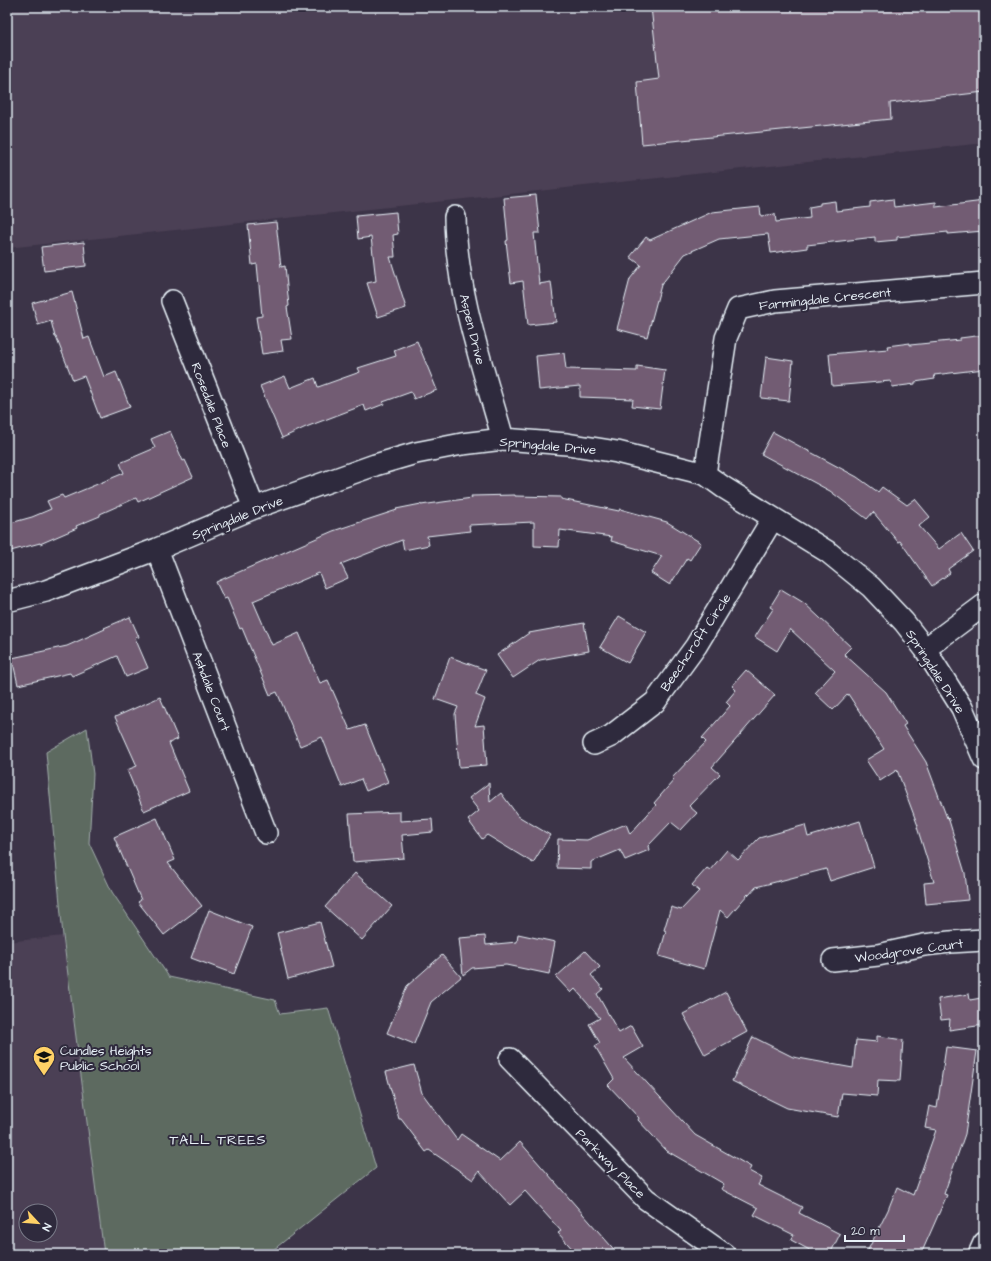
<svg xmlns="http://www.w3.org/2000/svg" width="991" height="1261" viewBox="0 0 991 1261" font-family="'Architects Daughter',sans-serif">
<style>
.built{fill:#4c4055;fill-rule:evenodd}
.green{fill:#5d6a60;stroke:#a2aeac}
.building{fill:#725c73;stroke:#e8f1f8}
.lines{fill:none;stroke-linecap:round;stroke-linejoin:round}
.minor-casing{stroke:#e8f1f8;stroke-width:24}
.minor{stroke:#2f2a3d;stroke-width:21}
.labels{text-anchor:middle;stroke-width:4;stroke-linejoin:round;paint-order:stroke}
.street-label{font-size:13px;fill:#e8f1f8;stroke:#2f2a3d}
.poi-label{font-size:13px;fill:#e8f1f8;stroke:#2f2a3d;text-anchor:start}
.neighbourhood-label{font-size:14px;letter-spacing:1px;fill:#e8f1f8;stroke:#2f2a3d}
</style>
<rect width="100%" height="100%" fill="#3c3448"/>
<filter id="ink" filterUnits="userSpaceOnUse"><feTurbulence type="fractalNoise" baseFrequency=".025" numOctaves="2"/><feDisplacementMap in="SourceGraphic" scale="8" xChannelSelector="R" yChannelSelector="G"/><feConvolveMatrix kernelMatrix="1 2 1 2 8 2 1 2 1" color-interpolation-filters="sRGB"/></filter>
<g filter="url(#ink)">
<path class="built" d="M 7,7 L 984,7 L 984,143 L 7,248 Z
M 63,936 L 104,1254 L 7,1254 L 7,942 ZM 26,1211 L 50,1211 L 50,1235 L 26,1235 Z"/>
<path class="green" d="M 87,728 L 93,774 L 89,843 L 112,892 L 169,977 L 275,1000 L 280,1014 L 328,1008 L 376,1168 L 268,1254 L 104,1254 L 63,936 L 46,752 Z"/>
<path class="building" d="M 651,7 L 953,7 L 954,10 L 984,8 L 984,92 L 890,103 L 891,119 L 642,144 L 637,82 L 659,79 Z
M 536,195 L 540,233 L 534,233 L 539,284 L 551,282 L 556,322 L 528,325 L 523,281 L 511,283 L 506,241 L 508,240 L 504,198 Z
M 893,199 L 894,207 L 936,202 L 936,207 L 984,201 L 984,231 L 948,234 L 948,232 L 897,237 L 897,240 L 875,242 L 875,237 L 807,245 L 807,248 L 771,253 L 768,234 L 719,239 L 685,254 L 661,285 L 647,337 L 617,329 L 630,279 L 641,265 L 630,257 L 646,237 L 650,240 L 712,212 L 760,207 L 761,216 L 775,214 L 776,222 L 810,218 L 809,207 L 820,205 L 820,203 L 835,201 L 836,211 L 870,207 L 870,202 Z
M 396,212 L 398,234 L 393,235 L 395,257 L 390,257 L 406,308 L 378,317 L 367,283 L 376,281 L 371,237 L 358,239 L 356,216 Z
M 276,222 L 281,267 L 285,266 L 289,306 L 287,307 L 292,339 L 281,340 L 283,351 L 262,354 L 256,317 L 262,316 L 257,264 L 252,265 L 248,225 Z
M 84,242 L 86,266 L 44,271 L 41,247 Z
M 72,292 L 84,339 L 89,337 L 104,377 L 116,372 L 130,407 L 100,418 L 84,376 L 73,380 L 56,337 L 55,337 L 51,321 L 38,325 L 32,303 Z
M 984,335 L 984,369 L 934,375 L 935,379 L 915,382 L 915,384 L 892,387 L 891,381 L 832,386 L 829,354 L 888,349 L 887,346 L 910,343 L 910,345 L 960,340 L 960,338 Z
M 417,341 L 437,390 L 414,399 L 411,392 L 383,402 L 384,404 L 366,411 L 364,405 L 306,427 L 282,438 L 260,386 L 285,376 L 290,388 L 315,378 L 318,387 L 360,372 L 358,368 L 396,356 L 394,350 Z
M 564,353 L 566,369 L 637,371 L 637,366 L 665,370 L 660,409 L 632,406 L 633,399 L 580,397 L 580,386 L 539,390 L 536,356 Z
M 766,357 L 793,361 L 789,401 L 761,398 Z
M 170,431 L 183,461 L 185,460 L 193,477 L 138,502 L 136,498 L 100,514 L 100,516 L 76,526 L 77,528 L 40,544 L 40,543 L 7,552 L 7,524 L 32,517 L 51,509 L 47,501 L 62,495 L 64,498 L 124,473 L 120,463 L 155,448 L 151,439 Z
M 773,432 L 857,477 L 878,492 L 882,487 L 907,505 L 915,499 L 930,517 L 919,526 L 939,549 L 961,533 L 973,551 L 948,569 L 950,573 L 932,586 L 900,541 L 898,542 L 873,512 L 867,519 L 830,491 L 761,454 Z
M 515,495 L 515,496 L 561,497 L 561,499 L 619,511 L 620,509 L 667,522 L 701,543 L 690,560 L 687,558 L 670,585 L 651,573 L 662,556 L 611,541 L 612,537 L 560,530 L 559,547 L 534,546 L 534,522 L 469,525 L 470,531 L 427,536 L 429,545 L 404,550 L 402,540 L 341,564 L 348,578 L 325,588 L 319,573 L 253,601 L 272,645 L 299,633 L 320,683 L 328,680 L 350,730 L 365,725 L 388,782 L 366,791 L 361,779 L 342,787 L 322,737 L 300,746 L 277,692 L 270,695 L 242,628 L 240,629 L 227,598 L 224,599 L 216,582 L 333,531 L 397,510 L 396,509 L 421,504 L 421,505 L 472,498 L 471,496 Z
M 781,589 L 804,603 L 851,647 L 844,654 L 886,692 L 906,724 L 903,726 L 926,762 L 947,818 L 948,817 L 965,873 L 968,900 L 926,904 L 924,883 L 934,882 L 917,827 L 918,826 L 897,770 L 880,781 L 866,760 L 884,749 L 848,694 L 833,710 L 815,693 L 835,671 L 790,629 L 777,651 L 755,637 L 773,609 L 770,607 Z
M 619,616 L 646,632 L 628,663 L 600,647 Z
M 130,617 L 139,637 L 135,638 L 148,668 L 126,677 L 117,656 L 72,676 L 70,673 L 18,685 L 12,658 L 67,646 L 105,629 L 104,628 Z
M 584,623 L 589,651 L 540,660 L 513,678 L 497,655 L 529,633 Z
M 450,657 L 486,670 L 476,695 L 485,699 L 475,726 L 484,725 L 487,765 L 459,767 L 455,714 L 458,707 L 435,699 Z
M 746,670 L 775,695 L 712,767 L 720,774 L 689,806 L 697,813 L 681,830 L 671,822 L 648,846 L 649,850 L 625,860 L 620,850 L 591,862 L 591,869 L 557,868 L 558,839 L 587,840 L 626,824 L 630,834 L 656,805 L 654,803 L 674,780 L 672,778 L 706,742 L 702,738 L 730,706 L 726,702 L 736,690 L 732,686 Z
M 160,697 L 178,739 L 169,743 L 189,791 L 144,811 L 127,770 L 137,766 L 115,717 Z
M 489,783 L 490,802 L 501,793 L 518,816 L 550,835 L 533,863 L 487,835 L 482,839 L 468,820 L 479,811 L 469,798 Z
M 400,812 L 400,821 L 432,819 L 433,832 L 402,835 L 404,858 L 353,862 L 349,814 Z
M 157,818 L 175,860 L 168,863 L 202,906 L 164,935 L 138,902 L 141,900 L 114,837 Z
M 860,821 L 874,867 L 830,881 L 826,869 L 756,887 L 749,895 L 748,894 L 728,917 L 720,910 L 704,969 L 659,956 L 666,931 L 664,930 L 671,907 L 681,910 L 699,891 L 692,885 L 707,868 L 710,870 L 727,850 L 738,860 L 759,838 L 805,825 L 808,837 Z
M 355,873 L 392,906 L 362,940 L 325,907 Z
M 209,910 L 252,927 L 234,974 L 191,958 Z
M 320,922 L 332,967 L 288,979 L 277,933 Z
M 518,934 L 555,942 L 549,974 L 506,965 L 472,968 L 463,975 L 459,938 L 485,936 L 486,945 L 517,942 Z
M 585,951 L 600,967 L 591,975 L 603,989 L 597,994 L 619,1033 L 631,1026 L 643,1047 L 624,1058 L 695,1135 L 751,1167 L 749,1171 L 762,1178 L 758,1185 L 802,1207 L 799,1213 L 840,1234 L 830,1254 L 817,1254 L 791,1240 L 794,1235 L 754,1215 L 758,1208 L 721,1189 L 724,1184 L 667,1151 L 638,1120 L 639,1118 L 608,1085 L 614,1079 L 595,1046 L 600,1043 L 589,1024 L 600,1018 L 575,989 L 571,993 L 556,977 Z
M 442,955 L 461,977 L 431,1002 L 414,1044 L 387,1033 L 407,986 Z
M 726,992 L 747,1032 L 705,1055 L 683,1014 Z
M 969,994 L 970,1000 L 981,998 L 984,1025 L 949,1030 L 950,1019 L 941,1020 L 938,999 Z
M 877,1036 L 903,1040 L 900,1081 L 878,1080 L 877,1096 L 842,1093 L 838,1117 L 787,1108 L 732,1081 L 753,1037 L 793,1057 L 853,1068 L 856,1040 L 877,1042 Z
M 946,1047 L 977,1051 L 965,1134 L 944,1194 L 947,1195 L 921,1254 L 866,1254 L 888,1210 L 897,1187 L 913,1195 L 936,1130 L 925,1128 L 929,1106 L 937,1108 Z
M 414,1065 L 422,1093 L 457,1140 L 461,1134 L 500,1161 L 520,1142 L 618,1254 L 577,1254 L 558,1233 L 561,1231 L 525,1191 L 510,1205 L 479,1171 L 473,1180 L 429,1150 L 426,1152 L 401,1119 L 399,1119 L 386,1072 Z"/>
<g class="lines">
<g class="minor-casing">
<path id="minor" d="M 455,217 C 456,292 483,367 503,439
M 172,301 L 254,508
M 705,474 L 726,338 L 738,309 L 775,301 L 984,283
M 157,549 L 266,833
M 7,601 L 46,591 L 157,549 L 254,508 L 375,465 L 416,453 L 462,444 L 503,439 L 567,444 L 617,452 L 705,474 L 723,487 L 828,552 L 871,587 L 904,622 L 925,649 L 962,708 L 984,759
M 925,649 L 984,605
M 594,744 L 611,736 L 655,702 L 696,646 L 773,518
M 833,960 L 878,955 L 924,945 L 950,942 L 984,940
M 510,1059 L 646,1199 L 724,1254
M 979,1254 L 984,1243"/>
</g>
<use href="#minor" class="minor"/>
</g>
</g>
<defs>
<g id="school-pin" transform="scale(1.15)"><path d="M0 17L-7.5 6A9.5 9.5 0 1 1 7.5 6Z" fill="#ffd166" stroke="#2f2a3d"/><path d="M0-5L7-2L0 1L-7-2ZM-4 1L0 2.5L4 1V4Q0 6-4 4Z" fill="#111"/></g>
</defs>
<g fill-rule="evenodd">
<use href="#school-pin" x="44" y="1057"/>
</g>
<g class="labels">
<g class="street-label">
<text transform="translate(825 298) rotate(-6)" y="5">Farmingdale Crescent</text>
<text transform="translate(473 329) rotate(76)" y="5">Aspen Drive</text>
<text transform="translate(212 405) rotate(69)" y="5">Rosedale Place</text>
<text transform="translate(548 445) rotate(5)" y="5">Springdale Drive</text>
<text transform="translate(237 517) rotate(-22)" y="5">Springdale Drive</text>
<text transform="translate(695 642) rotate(-56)" y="5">Beechcroft Circle</text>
<text transform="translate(936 671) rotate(57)" y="5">Springdale Drive</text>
<text transform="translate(212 691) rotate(69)" y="5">Ashdale Court</text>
<text transform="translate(909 950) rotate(-8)" y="5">Woodgrove Court</text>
<text transform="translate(611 1163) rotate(45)" y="5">Parkway Place</text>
</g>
<g class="poi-label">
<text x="60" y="1055">Cundles Heights<tspan x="60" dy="15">Public School</tspan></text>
</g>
<g class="neighbourhood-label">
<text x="218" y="1144">TALL TREES</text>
</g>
</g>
<rect width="991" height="1261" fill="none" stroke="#2f2a3d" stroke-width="24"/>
<rect x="12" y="12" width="967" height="1237" fill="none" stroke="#e8f1f8" stroke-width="1.5" filter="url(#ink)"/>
<g transform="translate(38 1223) rotate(116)"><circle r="19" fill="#2f2a3d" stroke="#797a88"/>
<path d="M0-3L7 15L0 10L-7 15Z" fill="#ffd166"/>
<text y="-6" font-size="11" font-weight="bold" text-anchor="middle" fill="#e8f1f8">N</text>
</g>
<path d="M845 1235v6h59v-6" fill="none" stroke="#e8f1f8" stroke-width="2"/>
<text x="851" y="1235" font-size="12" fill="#e8f1f8" stroke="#2f2a3d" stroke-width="3" paint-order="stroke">20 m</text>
</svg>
